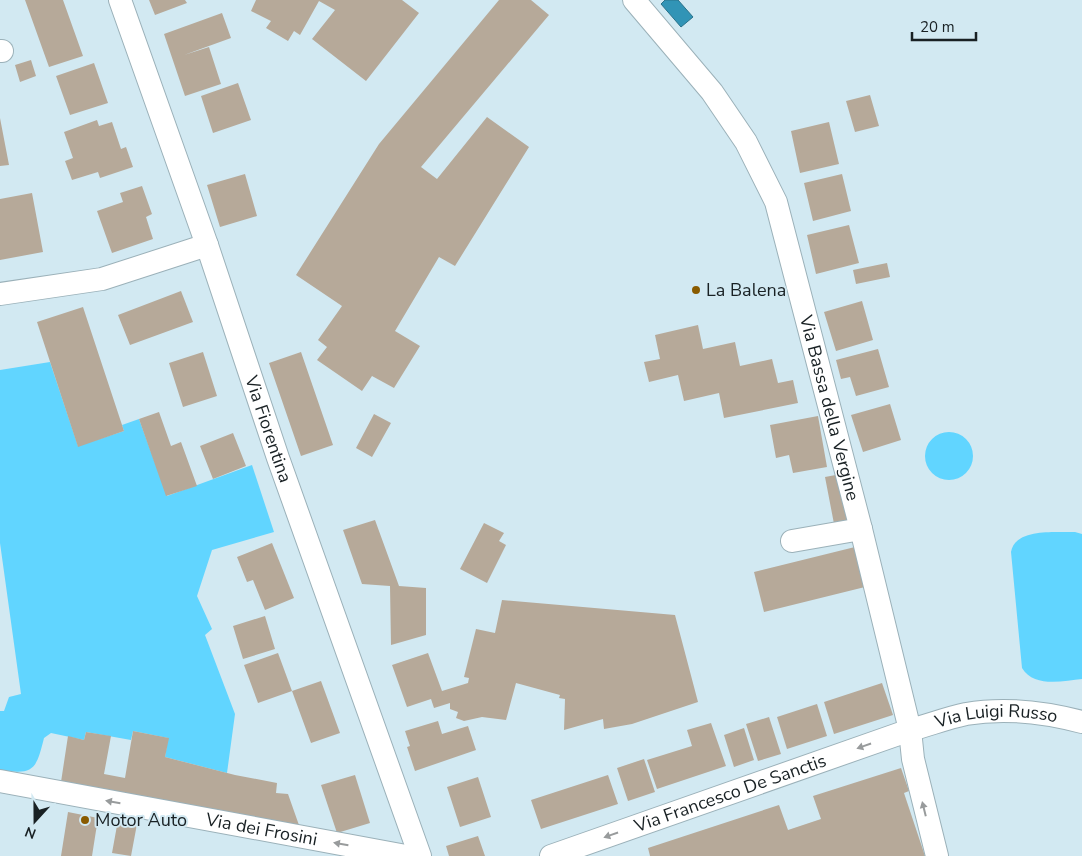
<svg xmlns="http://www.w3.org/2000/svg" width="1082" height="856" viewBox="0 0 1082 856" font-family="'Nunito Sans',sans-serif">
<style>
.green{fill:#61d5ff}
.water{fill:#3194b6;stroke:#2a728a}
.building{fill:#b6a999}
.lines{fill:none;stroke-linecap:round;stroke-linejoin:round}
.minor-casing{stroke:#9bb1b9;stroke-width:24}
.minor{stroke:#fff;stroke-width:22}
.oneway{fill:#989b9c}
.poi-dot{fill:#895b00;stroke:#d2e9f2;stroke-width:2}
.labels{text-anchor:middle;stroke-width:4;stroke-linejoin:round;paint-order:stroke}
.poi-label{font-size:18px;fill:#192124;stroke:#d2e9f2;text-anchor:start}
.street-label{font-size:18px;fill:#192124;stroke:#d2e9f2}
</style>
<rect width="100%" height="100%" fill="#d2e9f2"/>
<path class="green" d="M 50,362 L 78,446 L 124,431 L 122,425 L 139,419 L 167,496 L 252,465 L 274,532 L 212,550 L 197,596 L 212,629 L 205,635 L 235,714 L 227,773 L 165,757 L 168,738 L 133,731 L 131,740 L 86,732 L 84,740 L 51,733 L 44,738 C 36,770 34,775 0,770 L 0,711 L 4,711 L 9,697 L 21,694 L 0,543 L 0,370 Z
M925 456a24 24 0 1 1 48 0a24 24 0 1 1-48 0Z
M 1059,532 L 1075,532 L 1082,534 L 1082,679 C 1063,681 1034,688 1022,668 L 1011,552 C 1014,532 1044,532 1059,532 Z"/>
<path class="water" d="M 665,0 L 678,0 L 693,17 L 681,27 L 661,4 Z"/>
<path class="building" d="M 25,0 L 63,0 L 83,56 L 49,67 Z
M 149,0 L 185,0 L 187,3 L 155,15 Z
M 256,0 L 402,0 L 419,13 L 366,81 L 312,39 L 335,10 L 319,1 L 300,35 L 294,31 L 288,41 L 266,28 L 271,21 L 251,11 Z
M 499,0 L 531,0 L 549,15 L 421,167 L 437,179 L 487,117 L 529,147 L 455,266 L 439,257 L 395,331 L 420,346 L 394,388 L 372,376 L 362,391 L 317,360 L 327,347 L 318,340 L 342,306 L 296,275 L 379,144 Z
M 222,13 L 231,38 L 184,55 L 209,47 L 221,84 L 185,96 L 164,34 Z
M 31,60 L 36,76 L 20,82 L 15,65 Z
M 94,63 L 108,103 L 70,115 L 56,76 Z
M 238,83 L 251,120 L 213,133 L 201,96 Z
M 870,95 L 879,126 L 855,132 L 846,101 Z
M 0,118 L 9,165 L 0,166 Z
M 97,120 L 99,126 L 112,122 L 121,149 L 126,147 L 133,167 L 100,178 L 98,172 L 72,180 L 65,161 L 73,158 L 64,132 Z
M 829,122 L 839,164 L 800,173 L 791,131 Z
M 245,174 L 257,216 L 220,227 L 207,185 Z
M 842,174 L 851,211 L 813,221 L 804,183 Z
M 142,186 L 152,214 L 146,217 L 153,239 L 112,253 L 97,211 L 123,202 L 120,193 Z
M 32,193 L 43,252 L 0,260 L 0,199 Z
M 849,225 L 859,263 L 816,274 L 807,235 Z
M 887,263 L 890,277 L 856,284 L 853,270 Z
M 181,291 L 193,322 L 130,345 L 118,315 Z
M 862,301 L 873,340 L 836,351 L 824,312 Z
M 83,307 L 124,431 L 78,447 L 37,322 Z
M 698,325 L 703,349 L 735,342 L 740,366 L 772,359 L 778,383 L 793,380 L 798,403 L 724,418 L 719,393 L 684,401 L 678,375 L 649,382 L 644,362 L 660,359 L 655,335 Z
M 878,349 L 889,387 L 856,396 L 850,377 L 841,379 L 836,360 Z
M 203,352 L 217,396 L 183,407 L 169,363 Z
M 301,352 L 333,445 L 301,456 L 269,363 Z
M 890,404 L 901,440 L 863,452 L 851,415 Z
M 159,412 L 171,446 L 181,442 L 197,486 L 166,496 L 139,419 Z
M 374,414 L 391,423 L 372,457 L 356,448 Z
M 818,416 L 827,467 L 793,473 L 789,455 L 776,458 L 770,425 Z
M 233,433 L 246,466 L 213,479 L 200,446 Z
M 841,474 L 850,526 L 835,529 L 825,477 Z
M 375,520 L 399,586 L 426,588 L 426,635 L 391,645 L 390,586 L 362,584 L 343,530 Z
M 484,523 L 504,533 L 499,541 L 506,545 L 487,583 L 460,569 Z
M 272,543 L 294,598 L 265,610 L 253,580 L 247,582 L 237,557 Z
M 859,546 L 869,586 L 764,612 L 754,572 Z
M 502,600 L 675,615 L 698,702 L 632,724 L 604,729 L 603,719 L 564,730 L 565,699 L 559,698 L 560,695 L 516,683 L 506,720 L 482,717 L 464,721 L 456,718 L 458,712 L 450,709 L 450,703 L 434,708 L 431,699 L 407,707 L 392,665 L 428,653 L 442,691 L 468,683 L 469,678 L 464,677 L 476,629 L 495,633 Z
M 265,616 L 275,649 L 243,659 L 233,626 Z
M 278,653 L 292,691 L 258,703 L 244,665 Z
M 321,681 L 340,733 L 311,743 L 292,691 Z
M 882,683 L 893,715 L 834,734 L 824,702 Z
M 817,704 L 827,736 L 787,749 L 777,717 Z
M 769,717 L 781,754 L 758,761 L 746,724 Z
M 438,721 L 442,734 L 468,726 L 476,750 L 415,771 L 407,747 L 410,746 L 405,731 Z
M 711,723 L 726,766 L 657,789 L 647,760 L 692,746 L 687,730 Z
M 744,728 L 754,760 L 734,767 L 724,735 Z
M 133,731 L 169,738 L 165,757 L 235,775 L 277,783 L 276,793 L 288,794 L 300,828 L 61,782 L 68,736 L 84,740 L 86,732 L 111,736 L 104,774 L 125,778 Z
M 644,759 L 655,792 L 628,801 L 617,768 Z
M 901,768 L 909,791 L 904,793 L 925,856 L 650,856 L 648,848 L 779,805 L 788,830 L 821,819 L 813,796 Z
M 355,775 L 370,823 L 337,833 L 321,785 Z
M 608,775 L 618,804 L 541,829 L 531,800 Z
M 478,777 L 491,817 L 460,827 L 447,787 Z
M 68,812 L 98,818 L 92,856 L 61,856 Z
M 118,820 L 137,824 L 131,856 L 112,853 Z
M 478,836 L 485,856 L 449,856 L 446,846 Z"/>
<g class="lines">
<g class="minor-casing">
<g id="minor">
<path id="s1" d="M 120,0 L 207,245 L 278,458 L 420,856"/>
<path id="s2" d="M 634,0 L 712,92 L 746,142 L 776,202 L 861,529 L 910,730 L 913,759 L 937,856"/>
<path d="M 0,51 L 2,51"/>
<path d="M 0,294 L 102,279 L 207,245"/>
<path d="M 792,541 L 861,529"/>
<path id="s3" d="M 0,781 L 406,856"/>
<path id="s4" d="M 551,856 L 910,730 C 929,725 947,718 966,714 C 1006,707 1044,712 1082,722"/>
</g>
</g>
<use href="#minor" class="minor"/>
</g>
<defs><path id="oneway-solid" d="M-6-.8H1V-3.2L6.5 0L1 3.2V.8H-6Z" transform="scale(1.25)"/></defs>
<g class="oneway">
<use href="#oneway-solid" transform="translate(864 746) rotate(161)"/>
<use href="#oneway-solid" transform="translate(113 802) rotate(-170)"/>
<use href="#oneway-solid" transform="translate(924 809) rotate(-104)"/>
<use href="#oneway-solid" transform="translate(611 835) rotate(161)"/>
<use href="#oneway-solid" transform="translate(341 844) rotate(-170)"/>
</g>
<g class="poi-dot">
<circle cx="696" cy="290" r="5"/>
<circle cx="85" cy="820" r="5"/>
</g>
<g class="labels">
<g class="poi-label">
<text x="706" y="296">La Balena</text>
<text x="95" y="826">Motor Auto</text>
</g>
<g class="street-label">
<text dy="6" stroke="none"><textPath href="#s2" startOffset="461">Via Bassa della Vergine</textPath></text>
<text dy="6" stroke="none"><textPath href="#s1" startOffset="454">Via Fiorentina</textPath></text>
<text dy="6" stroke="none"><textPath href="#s4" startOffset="469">Via Luigi Russo</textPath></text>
<text dy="6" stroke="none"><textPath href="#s4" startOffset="190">Via Francesco De Sanctis</textPath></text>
<text dy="6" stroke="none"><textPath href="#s3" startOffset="266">Via dei Frosini</textPath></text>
</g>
</g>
<g transform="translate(35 821) rotate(201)" stroke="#d2e9f2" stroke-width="4" paint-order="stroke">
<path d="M0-4L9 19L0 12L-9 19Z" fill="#192124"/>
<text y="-8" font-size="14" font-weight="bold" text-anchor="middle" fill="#192124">N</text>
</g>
<path d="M912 32v8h64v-8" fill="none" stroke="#192124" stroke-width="2.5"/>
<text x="920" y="32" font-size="15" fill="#192124" stroke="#d2e9f2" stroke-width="4" paint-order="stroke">20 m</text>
</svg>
